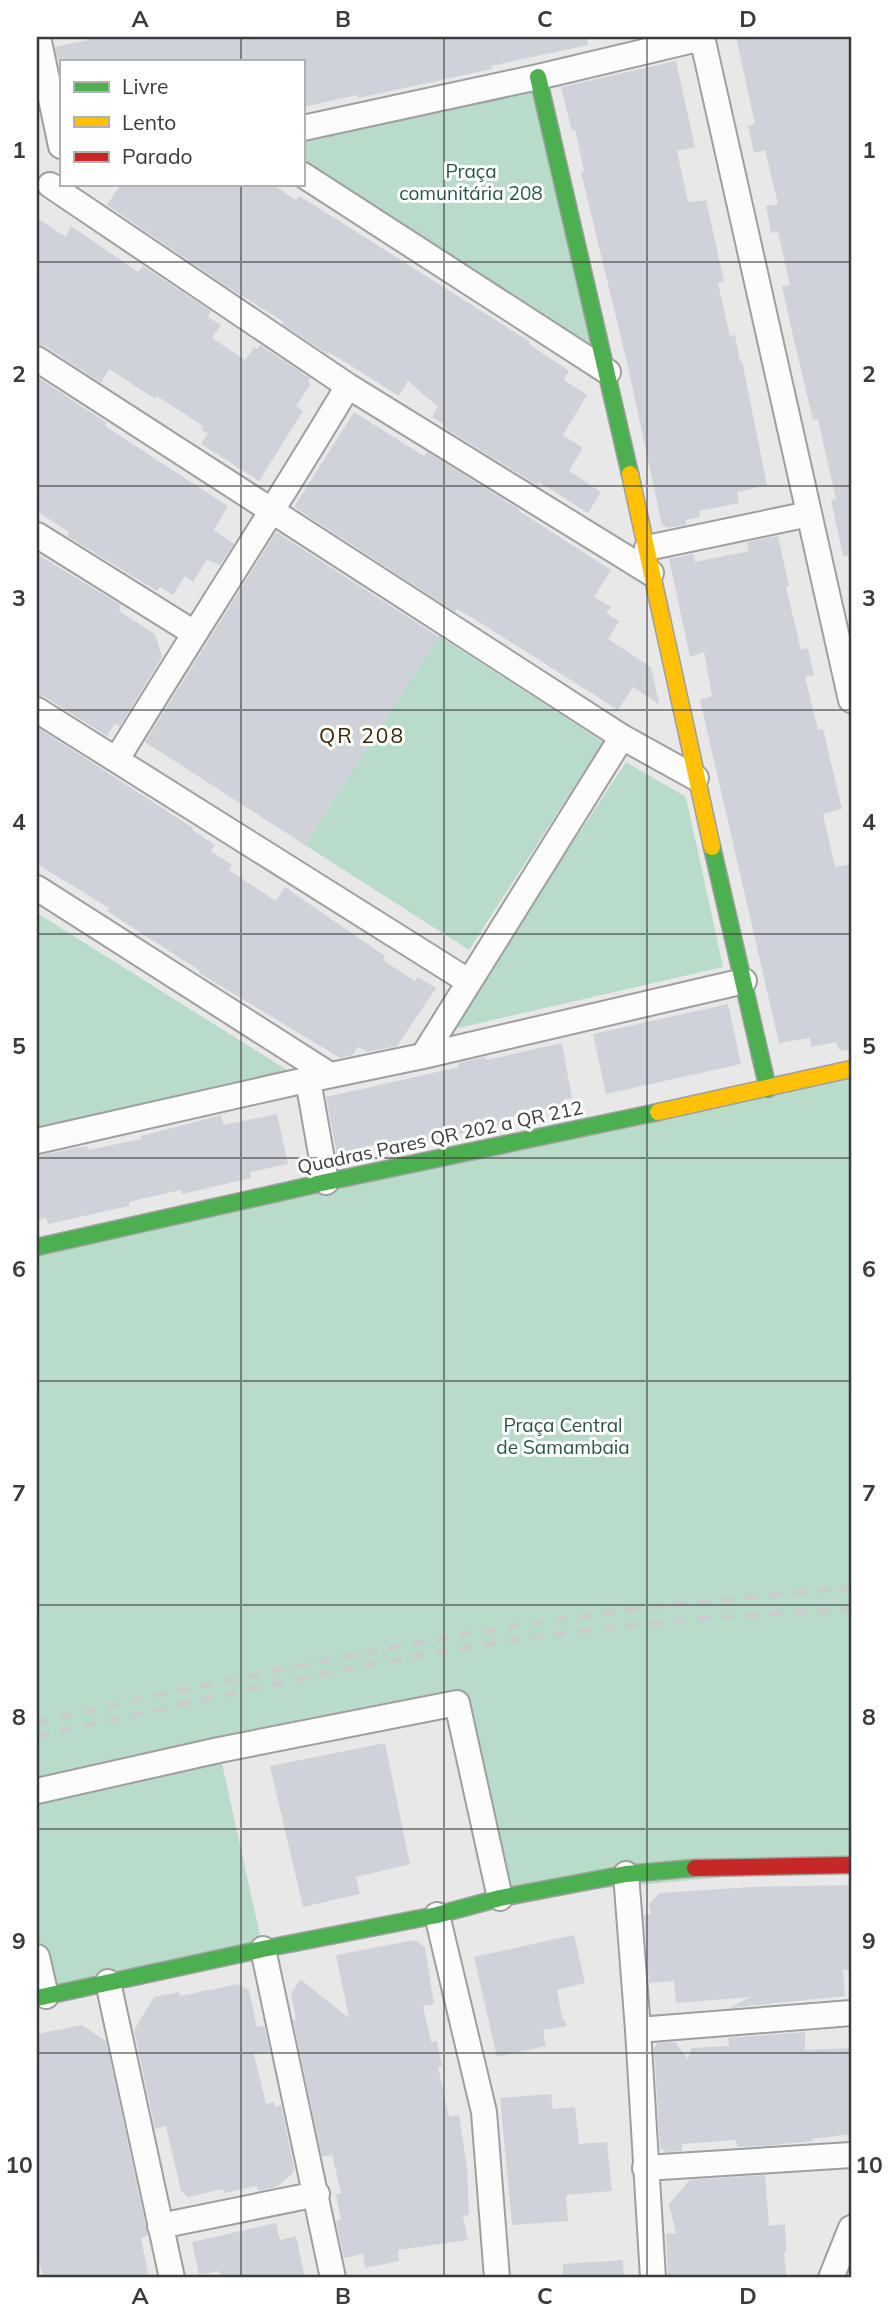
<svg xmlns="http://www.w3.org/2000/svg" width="888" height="2315" viewBox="0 0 888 2315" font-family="Mulish,sans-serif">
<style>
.green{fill:#b8dbca}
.building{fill:#cfd3d9}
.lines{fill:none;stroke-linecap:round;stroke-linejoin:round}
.street-casing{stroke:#9f9fa0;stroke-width:28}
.fast-casing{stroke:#9f9fa0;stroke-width:19}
.slow-casing{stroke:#9f9fa0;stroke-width:19}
.jam-casing{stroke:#9f9fa0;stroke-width:19}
.street{stroke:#fcfcfc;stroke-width:24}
.fast{stroke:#4caf50;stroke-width:16}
.slow{stroke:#ffc107;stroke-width:16}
.jam{stroke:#c62828;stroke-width:16}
.rail{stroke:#cacbcb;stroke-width:5;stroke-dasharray:12 12;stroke-linecap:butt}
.grid{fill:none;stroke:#3a3b3b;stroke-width:2;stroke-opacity:0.55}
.labels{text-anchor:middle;stroke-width:6;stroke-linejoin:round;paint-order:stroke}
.park-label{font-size:19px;fill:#275742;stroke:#fff}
.street-label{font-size:19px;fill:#3a3b3b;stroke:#fff}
.neighbourhood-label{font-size:21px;letter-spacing:2px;fill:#3a2500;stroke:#fff}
.neatline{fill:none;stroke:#3a3b3b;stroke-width:2.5}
.grid-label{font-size:23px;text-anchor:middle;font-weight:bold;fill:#3a3b3b}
</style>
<rect width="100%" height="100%" fill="#e8e8e9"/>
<path class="green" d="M 539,73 L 611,378 L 303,184 L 303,124 Z
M 439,636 L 603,742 L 469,950 L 305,845 Z
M 626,762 L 686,797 L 723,967 L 449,1030 Z
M 37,913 L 295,1075 L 37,1135 Z
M 851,1077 L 851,1865 L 500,1898 L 458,1703 L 219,1750 L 263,1949 L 46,1996 L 37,1957 L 37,1255 Z"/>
<path class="building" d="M 103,37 L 587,37 L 588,45 L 491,66 L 492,69 L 358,98 L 357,95 L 303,107 L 303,61 L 58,61 L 55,47 Z
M 736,37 L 851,37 L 851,555 L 843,556 L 831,500 L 836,499 L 826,455 L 818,419 L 813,420 L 793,336 L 782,286 L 790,285 L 778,232 L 771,233 L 766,206 L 778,204 L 765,150 L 754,153 L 748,126 L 755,124 Z
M 676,61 L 695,147 L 677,151 L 688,202 L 706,200 L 724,281 L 718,283 L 730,336 L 735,335 L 740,362 L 742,361 L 767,485 L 737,492 L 739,503 L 699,511 L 700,517 L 686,520 L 686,525 L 668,528 L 662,525 L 628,367 L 581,172 L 584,171 L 575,129 L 572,131 L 561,87 Z
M 121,184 L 272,184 L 296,200 L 299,196 L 322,210 L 530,342 L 529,344 L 569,371 L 564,380 L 587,395 L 563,435 L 583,448 L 569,471 L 601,492 L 588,513 L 539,482 L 537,485 L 443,427 L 445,425 L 432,417 L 438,407 L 408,381 L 399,396 L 329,352 L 327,354 L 282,324 L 284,322 L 226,286 L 107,205 Z
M 37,218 L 66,237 L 71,226 L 138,272 L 143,266 L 211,311 L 208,317 L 221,325 L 212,338 L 245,360 L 254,347 L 257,349 L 260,345 L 310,378 L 308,382 L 311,384 L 296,406 L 303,411 L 259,481 L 201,444 L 208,434 L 201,429 L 203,426 L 157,396 L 155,399 L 109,369 L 101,383 L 45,346 L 37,344 Z
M 37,377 L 107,423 L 105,426 L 228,506 L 214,530 L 234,544 L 220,565 L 207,560 L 193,582 L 185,576 L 173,595 L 160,587 L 157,591 L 67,536 L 69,532 L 37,511 Z
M 354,412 L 424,456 L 427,452 L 520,510 L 519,511 L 611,570 L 594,597 L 611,607 L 606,613 L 619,621 L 608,639 L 651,667 L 659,704 L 633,687 L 618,710 L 479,622 L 457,609 L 455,612 L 294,507 Z
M 276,532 L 439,637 L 305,845 L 145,742 Z
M 778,536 L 789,586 L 786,587 L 801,650 L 808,648 L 814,675 L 805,677 L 818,730 L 823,729 L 842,809 L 823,814 L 835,867 L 851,864 L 851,1049 L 840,1051 L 836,1042 L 811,1047 L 810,1038 L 779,1043 L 700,700 L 712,696 L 704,652 L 690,657 L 669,559 L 693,554 L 695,562 L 749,551 L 747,542 Z
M 37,554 L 121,605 L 119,611 L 155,634 L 162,657 L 120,726 L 115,724 L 107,736 L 45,697 L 37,695 Z
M 37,727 L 193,828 L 192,830 L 215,845 L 211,851 L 232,865 L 229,870 L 276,901 L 285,887 L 385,956 L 383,960 L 415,981 L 418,977 L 436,988 L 397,1046 L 367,1052 L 358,1047 L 352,1055 L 340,1058 L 199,973 L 200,971 L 107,911 L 109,908 L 37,864 Z
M 728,1004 L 741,1064 L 606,1094 L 593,1034 Z
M 562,1043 L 572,1098 L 563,1100 L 564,1104 L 508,1118 L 500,1121 L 501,1125 L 380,1150 L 378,1144 L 337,1154 L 326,1097 L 459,1067 L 458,1063 L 485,1057 L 486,1060 Z
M 277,1114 L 288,1164 L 250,1172 L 251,1178 L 182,1194 L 181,1190 L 154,1196 L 129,1202 L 129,1206 L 48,1224 L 46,1218 L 37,1220 L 37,1156 L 87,1146 L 88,1150 L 141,1139 L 141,1136 L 221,1115 L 224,1125 Z
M 385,1743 L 410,1864 L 356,1877 L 360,1894 L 303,1907 L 270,1766 Z
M 851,1885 L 851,1970 L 843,1970 L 845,1996 L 729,2008 L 751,1997 L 676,2003 L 674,1981 L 649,1983 L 644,1915 L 651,1914 L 649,1904 L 659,1893 L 751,1887 Z
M 574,1935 L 585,1983 L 557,1990 L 562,2017 L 567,2026 L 543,2030 L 546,2046 L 497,2057 L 474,1957 Z
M 415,1940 L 425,1947 L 434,2004 L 423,2006 L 431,2042 L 437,2041 L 442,2066 L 438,2067 L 449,2117 L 459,2115 L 467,2167 L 469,2215 L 463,2216 L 468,2240 L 398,2250 L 399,2261 L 365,2268 L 363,2254 L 344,2258 L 336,2221 L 341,2220 L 336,2194 L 341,2193 L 332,2155 L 322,2157 L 293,2020 L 296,2020 L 291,1994 L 300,1979 L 349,2018 L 336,1955 Z
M 238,1984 L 249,1990 L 257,2027 L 264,2026 L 270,2051 L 254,2054 L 266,2104 L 274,2102 L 275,2107 L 281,2105 L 294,2168 L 293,2173 L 277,2187 L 258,2191 L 257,2186 L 224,2193 L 223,2189 L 188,2197 L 181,2191 L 166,2126 L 155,2129 L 134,2030 L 154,1997 L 179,1992 L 180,1996 Z
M 82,2025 L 106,2041 L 148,2236 L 141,2238 L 149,2278 L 43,2278 L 37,2250 L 37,2034 Z
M 805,2032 L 805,2050 L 851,2048 L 851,2134 L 812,2139 L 813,2141 L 763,2146 L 737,2147 L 736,2140 L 682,2144 L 682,2151 L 666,2152 L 660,2148 L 654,2048 L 657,2043 L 675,2042 L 688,2059 L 691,2048 L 729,2046 L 728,2038 Z
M 551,2094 L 553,2109 L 575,2107 L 579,2144 L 607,2142 L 612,2191 L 566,2195 L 568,2221 L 512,2225 L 500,2098 Z
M 765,2175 L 769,2226 L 785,2224 L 786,2251 L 784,2252 L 786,2276 L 766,2278 L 668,2278 L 666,2234 L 676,2233 L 669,2204 L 690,2180 Z
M 276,2223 L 280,2240 L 296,2236 L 305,2278 L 221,2278 L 219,2271 L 199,2275 L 192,2242 Z
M 623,2260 L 624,2278 L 563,2278 L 563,2264 Z"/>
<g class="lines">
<g class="street-casing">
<path id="street" d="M 38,37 L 61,146
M 702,37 L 851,700
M 303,128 L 538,77 L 702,38
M 303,175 L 608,372
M 50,185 L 348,386 L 651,573
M 37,359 L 622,737 L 696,778
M 37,535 L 194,633
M 647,548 L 809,514
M 37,710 L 468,981
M 117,759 C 193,634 273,512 348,386
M 37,888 L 330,1075
M 423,1056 L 622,737
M 308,1080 L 326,1182
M 37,1141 L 288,1084 L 423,1056 L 744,981
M 37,1791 L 219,1750 L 457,1703 L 500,1898
M 626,1874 L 638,2030 L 653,2278
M 437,1915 L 484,2112 L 497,2278
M 263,1949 L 333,2278
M 37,1957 L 46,1996
M 108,1982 L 172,2278
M 638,2030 L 851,2013
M 645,2168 L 851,2155
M 160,2226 L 317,2194
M 831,2278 L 851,2228"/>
</g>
<g class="fast-casing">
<path id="fast" d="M 538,77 L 630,474
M 712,847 L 768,1089
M 37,1247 L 326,1182 L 658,1112
M 37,1998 L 263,1949 L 437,1915 L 500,1898 L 626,1874 L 695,1868"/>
</g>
<g class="slow-casing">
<path id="slow" d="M 630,474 L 712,847
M 658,1112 L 851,1069"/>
</g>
<g class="jam-casing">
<path id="jam" d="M 695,1868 L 851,1865"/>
</g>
<use href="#street" class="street"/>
<use href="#fast" class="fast"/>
<use href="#slow" class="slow"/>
<use href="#jam" class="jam"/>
<path class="rail" d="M 37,1722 C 178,1691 319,1660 462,1635 C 591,1612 721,1599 851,1588
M 37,1736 C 146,1713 253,1687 363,1666 C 523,1635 688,1615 851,1610"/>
</g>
<path class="grid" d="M 241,37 L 241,61M 444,37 L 444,2278M 647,37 L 647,2278M 241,184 L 241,2278M 37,262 L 851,262M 37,486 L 851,486M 37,710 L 851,710M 37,934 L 851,934M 37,1158 L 851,1158M 37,1381 L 851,1381M 37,1605 L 851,1605M 37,1829 L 851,1829M 37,2053 L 851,2053"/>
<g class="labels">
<g class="park-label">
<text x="471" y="178">Praça<tspan x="471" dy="22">comunitária 208</tspan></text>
<text x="563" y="1432">Praça Central<tspan x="563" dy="22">de Samambaia</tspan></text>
</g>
<g class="street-label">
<text transform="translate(440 1137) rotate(-12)" y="7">Quadras Pares QR 202 a QR 212</text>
</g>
<g class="neighbourhood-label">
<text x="362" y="743">QR 208</text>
</g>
</g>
<rect width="888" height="2315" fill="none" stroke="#ffffff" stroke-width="77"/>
<rect x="60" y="60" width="245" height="126" fill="#ffffff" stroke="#b0b1b1" stroke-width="2"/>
<rect x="74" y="82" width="35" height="10" fill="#4caf50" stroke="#b0b1b1" stroke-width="2"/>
<text x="122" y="94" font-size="21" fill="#3a3b3b">Livre</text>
<rect x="74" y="117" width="35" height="10" fill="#ffc107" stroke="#b0b1b1" stroke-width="2"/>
<text x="122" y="130" font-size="21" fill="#3a3b3b">Lento</text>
<rect x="74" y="152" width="35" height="10" fill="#c62828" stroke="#b0b1b1" stroke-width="2"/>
<text x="122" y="164" font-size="21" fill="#3a3b3b">Parado</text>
<rect x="38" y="38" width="812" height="2238" class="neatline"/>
<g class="grid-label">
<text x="140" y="27">A</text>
<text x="343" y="27">B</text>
<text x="545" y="27">C</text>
<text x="748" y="27">D</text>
<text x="19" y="158">1</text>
<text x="869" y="158">1</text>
<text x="19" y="382">2</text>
<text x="869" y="382">2</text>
<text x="19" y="606">3</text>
<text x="869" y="606">3</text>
<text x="19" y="830">4</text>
<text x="869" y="830">4</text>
<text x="19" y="1054">5</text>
<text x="869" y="1054">5</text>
<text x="19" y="1277">6</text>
<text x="869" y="1277">6</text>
<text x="19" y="1501">7</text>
<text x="869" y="1501">7</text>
<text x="19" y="1725">8</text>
<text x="869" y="1725">8</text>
<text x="19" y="1949">9</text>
<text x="869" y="1949">9</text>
<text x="19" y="2173">10</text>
<text x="869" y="2173">10</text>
<text x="140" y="2304">A</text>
<text x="343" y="2304">B</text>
<text x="545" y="2304">C</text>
<text x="748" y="2304">D</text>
</g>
</svg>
